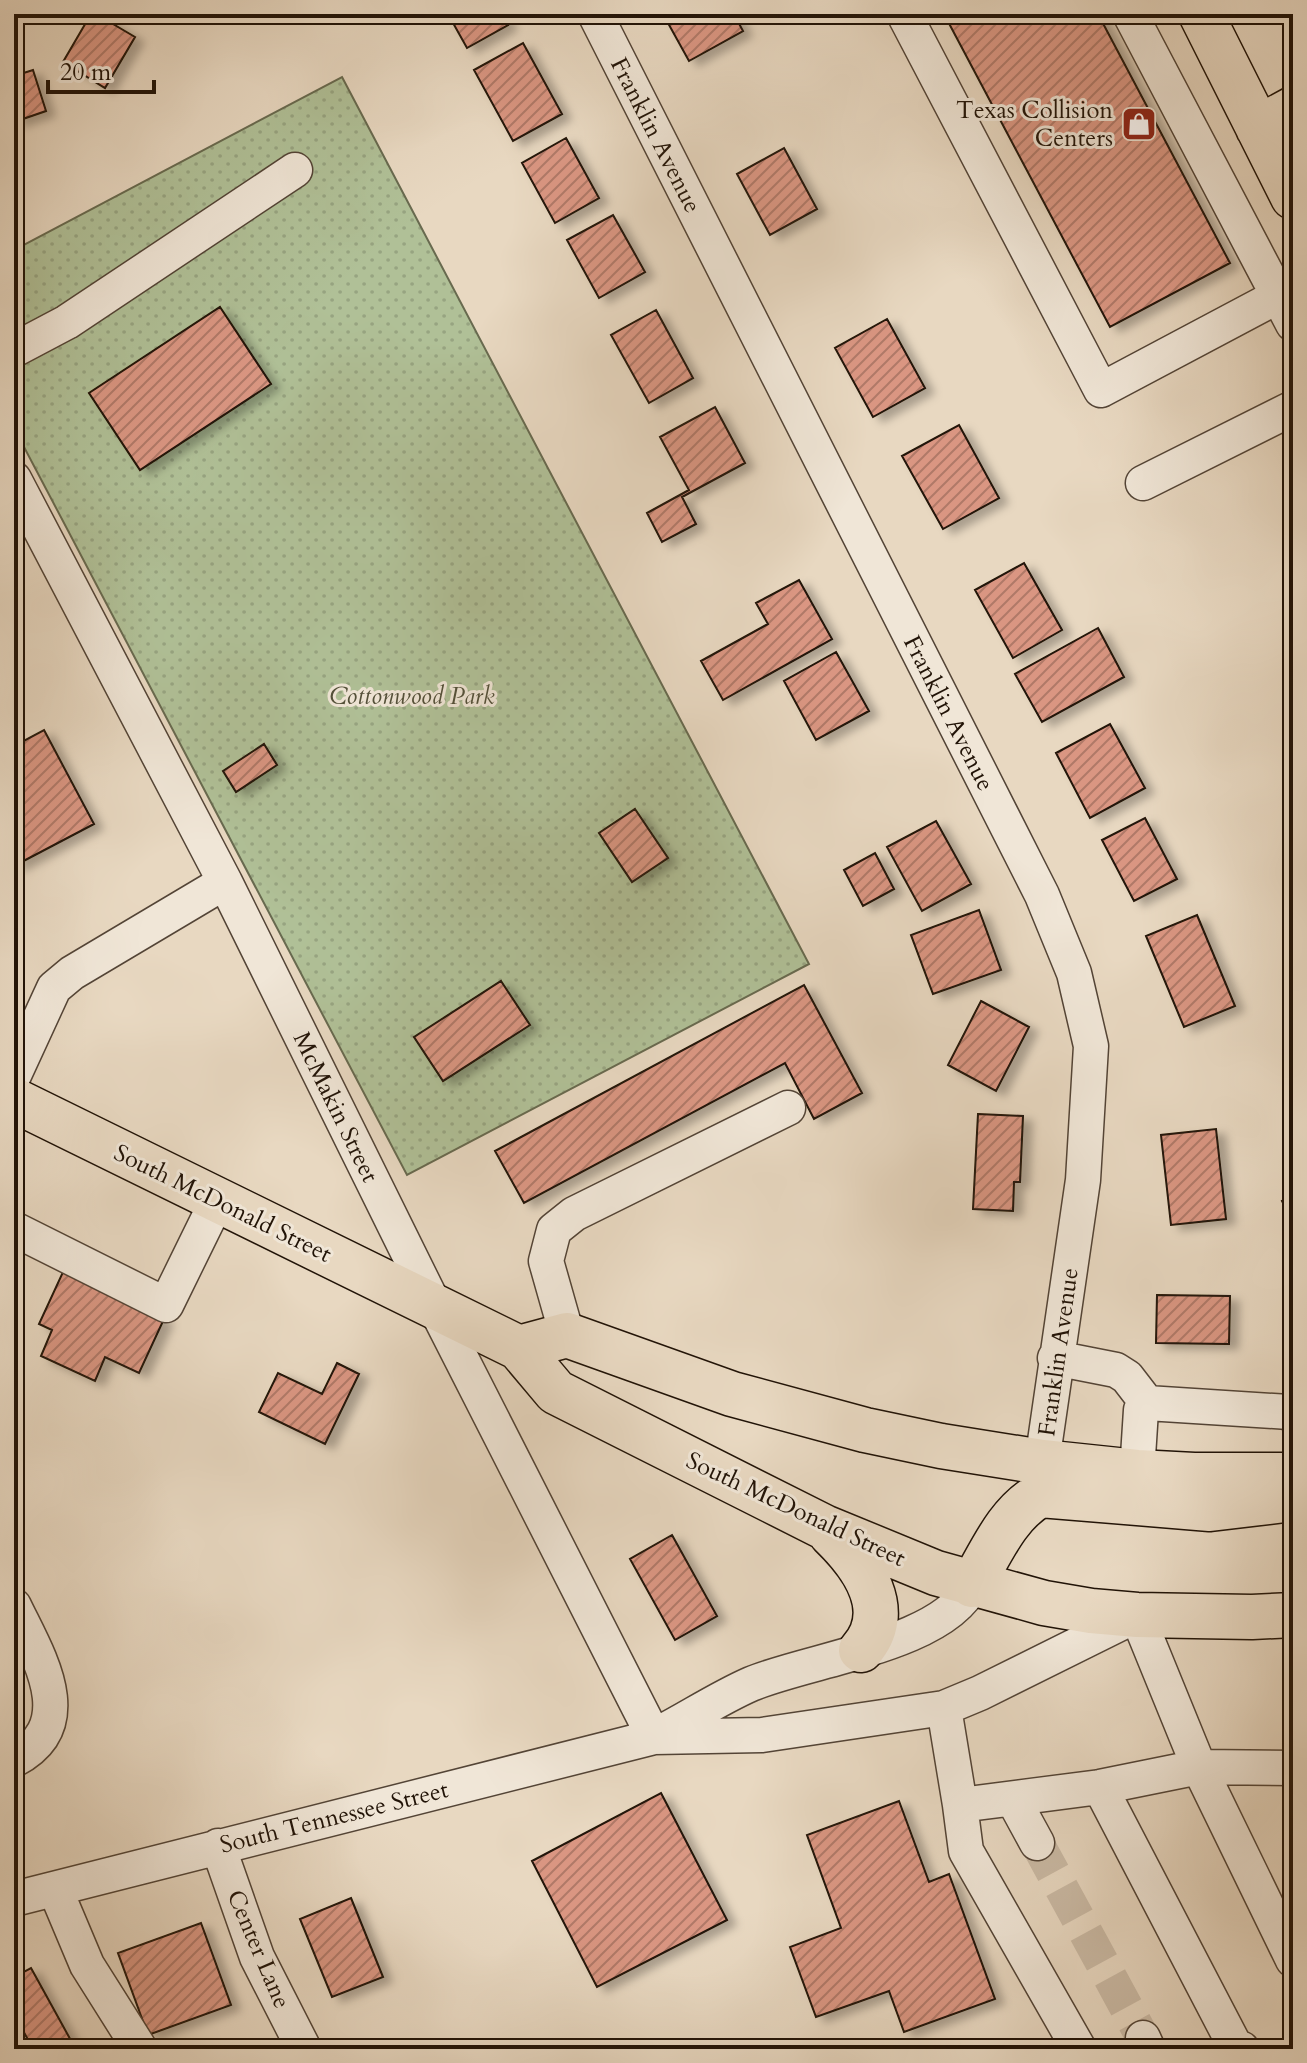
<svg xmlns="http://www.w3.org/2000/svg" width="1307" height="2063" viewBox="0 0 1307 2063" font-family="Cardo,serif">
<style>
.park{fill:url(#park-dots);stroke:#686a4f;stroke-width:2}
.building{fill:url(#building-hatch);stroke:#211307;stroke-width:2;filter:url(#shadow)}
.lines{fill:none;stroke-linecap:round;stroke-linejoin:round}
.minor-tunnel{stroke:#cabaa5;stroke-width:34;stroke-dasharray:34 17;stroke-linecap:butt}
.minor-casing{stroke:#534436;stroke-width:37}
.major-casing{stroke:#211307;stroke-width:47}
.minor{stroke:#f0e6d7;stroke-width:34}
.major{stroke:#e8d8c1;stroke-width:44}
.labels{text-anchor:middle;stroke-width:6;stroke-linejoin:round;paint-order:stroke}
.poi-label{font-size:24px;fill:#211307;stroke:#f0e6d7;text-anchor:end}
.street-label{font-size:24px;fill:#211307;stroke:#f0e6d7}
.park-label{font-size:24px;font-style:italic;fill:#535039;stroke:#f0e6d7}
</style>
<defs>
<pattern id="park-dots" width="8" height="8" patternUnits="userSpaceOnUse" patternTransform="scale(2)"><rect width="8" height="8" fill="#b0c097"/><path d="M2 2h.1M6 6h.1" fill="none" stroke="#97a481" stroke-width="1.8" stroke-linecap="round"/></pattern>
<pattern id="building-hatch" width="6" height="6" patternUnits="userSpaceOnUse" patternTransform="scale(2)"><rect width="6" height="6" fill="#da9682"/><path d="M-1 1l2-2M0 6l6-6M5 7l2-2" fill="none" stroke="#b07968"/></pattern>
<filter id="shadow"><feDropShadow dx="9" dy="5" stdDeviation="4" flood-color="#0004"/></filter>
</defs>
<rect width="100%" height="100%" fill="#e8d8c1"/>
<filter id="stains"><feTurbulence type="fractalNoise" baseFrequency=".0025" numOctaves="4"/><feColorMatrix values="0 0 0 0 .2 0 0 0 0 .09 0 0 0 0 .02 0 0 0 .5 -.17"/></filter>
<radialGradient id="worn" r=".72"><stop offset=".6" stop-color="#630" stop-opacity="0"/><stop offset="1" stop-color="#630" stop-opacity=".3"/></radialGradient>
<path class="park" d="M 342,77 L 809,964 L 407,1175 L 14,428 L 14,250 Z"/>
<path class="building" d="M 91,14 L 96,14 L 135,37 L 105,88 L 63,62 Z
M 448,14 L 502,14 L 508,25 L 467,48 Z
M 663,14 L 734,14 L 743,31 L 689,61 Z
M 944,14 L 1098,14 L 1230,263 L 1110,327 Z
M 523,43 L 562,114 L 513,141 L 474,70 Z
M 33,70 L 46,111 L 14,122 L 14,76 Z
M 566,138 L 599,198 L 555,223 L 522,163 Z
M 784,148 L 817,209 L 770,235 L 737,174 Z
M 613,215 L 645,272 L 599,298 L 567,240 Z
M 220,307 L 271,384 L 140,470 L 89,393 Z
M 656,310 L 693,378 L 649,403 L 611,335 Z
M 887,319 L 925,388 L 873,417 L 835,348 Z
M 715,407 L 745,463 L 682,497 L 696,524 L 662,542 L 647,513 L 689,490 L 660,437 Z
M 959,425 L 999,498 L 943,529 L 902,456 Z
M 1024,563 L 1062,630 L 1013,658 L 975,590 Z
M 799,580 L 832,639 L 723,700 L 701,661 L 768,624 L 756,603 Z
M 1098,628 L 1124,677 L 1042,722 L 1015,674 Z
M 836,652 L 869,711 L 816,740 L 784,681 Z
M 1110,724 L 1145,788 L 1090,818 L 1056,753 Z
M 44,730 L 94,824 L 14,866 L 14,746 Z
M 264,744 L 277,765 L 236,792 L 223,771 Z
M 635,809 L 668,858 L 632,882 L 599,833 Z
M 1145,818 L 1177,879 L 1134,901 L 1102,840 Z
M 936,821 L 971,884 L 922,911 L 887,847 Z
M 875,853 L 894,889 L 863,906 L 844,870 Z
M 979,910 L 1001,970 L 933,994 L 911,935 Z
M 1197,915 L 1235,1006 L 1184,1027 L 1146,936 Z
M 501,981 L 530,1025 L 443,1081 L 414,1037 Z
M 804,985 L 862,1093 L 814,1119 L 785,1063 L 524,1203 L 495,1151 Z
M 981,1001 L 1029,1027 L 996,1091 L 948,1065 Z
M 978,1114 L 1023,1116 L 1020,1182 L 1014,1182 L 1013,1211 L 973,1209 Z
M 1216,1129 L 1226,1219 L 1171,1225 L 1161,1135 Z
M 1293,1195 L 1293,1223 L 1282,1201 Z
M 63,1272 L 164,1319 L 139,1373 L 105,1357 L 95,1381 L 41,1356 L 52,1330 L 39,1324 Z
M 1157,1295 L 1230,1296 L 1229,1344 L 1156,1343 Z
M 337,1363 L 359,1374 L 325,1444 L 259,1412 L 278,1373 L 322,1394 Z
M 672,1535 L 717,1616 L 675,1640 L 630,1559 Z
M 661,1793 L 727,1920 L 597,1987 L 532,1861 Z
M 899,1801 L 929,1882 L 949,1874 L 995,1999 L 904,2032 L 889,1991 L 816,2017 L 790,1947 L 841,1928 L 807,1835 Z
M 351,1898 L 383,1977 L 332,1997 L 300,1919 Z
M 201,1923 L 231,2005 L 148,2035 L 118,1953 Z
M 31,1968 L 74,2046 L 67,2049 L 33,2049 L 14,2014 L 14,1977 Z"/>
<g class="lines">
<path class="minor-tunnel" d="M 1037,1843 L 1143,2038"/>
<g class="minor-casing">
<path id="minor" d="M 595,14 L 1042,895 L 1074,973 L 1091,1046 L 1083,1180 L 1042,1462
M 904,14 L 1101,390 L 1278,296
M 1130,14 L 1293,324
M 14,350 L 67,322 L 295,170
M 14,479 L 225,882 L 435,1307 L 654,1737
M 1143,483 L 1293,408
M 14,1075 L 54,988 L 72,973 L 225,882
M 14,1229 L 166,1305 L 217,1201
M 567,1335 L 546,1261 L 554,1230 L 574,1214 L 788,1108
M 1055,1358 L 1116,1370 L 1127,1377 L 1147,1403
M 1137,1472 L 1141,1410 L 1147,1403 L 1289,1412 L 1293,1416
M 14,1606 C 38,1656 82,1724 14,1760
M 944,1708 L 960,1805 L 1100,1787 L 1199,1767 L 1293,1960
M 658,1734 C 689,1718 719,1698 751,1684 C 810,1659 943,1645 972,1585
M 1100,1787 L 1235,2046 L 1242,2049
M 1013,1799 L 1037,1843
M 960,1805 L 966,1851 L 1079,2049
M 218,1846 L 257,1957 L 304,2049
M 55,1889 L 87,1965 L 140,2049
M 14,1899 L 654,1737 L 762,1735 L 944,1708 L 980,1693 L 1137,1615 L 1199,1767 L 1293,1768
M 1143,2038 L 1148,2049"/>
</g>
<g class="major-casing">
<path id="major" d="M 1201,14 L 1293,197
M 1258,128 L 1293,109
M 14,1100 L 519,1348 L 556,1392 L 824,1527 L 936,1573 L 1044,1603 L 1091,1611 L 1137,1615 L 1252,1617 L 1293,1615
M 519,1348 L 567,1335 L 732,1394 L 865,1430 L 941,1446 L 1042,1462 L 1137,1472 L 1194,1475 L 1293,1475
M 831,1534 C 862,1564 896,1611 861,1650
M 972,1585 C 991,1553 1007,1513 1040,1495 L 1210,1509 L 1293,1499"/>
</g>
<use href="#minor" class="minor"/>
<use href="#major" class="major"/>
</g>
<defs>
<g id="shop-square" transform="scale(1.8)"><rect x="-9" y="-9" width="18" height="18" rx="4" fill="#8f2418" stroke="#f0e6d7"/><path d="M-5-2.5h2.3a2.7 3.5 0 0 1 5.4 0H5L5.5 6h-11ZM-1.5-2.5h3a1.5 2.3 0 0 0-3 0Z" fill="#fff"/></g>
</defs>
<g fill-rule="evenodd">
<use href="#shop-square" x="1139" y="124"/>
</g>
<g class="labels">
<g class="poi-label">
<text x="1113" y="118">Texas Collision<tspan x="1113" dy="28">Centers</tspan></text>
</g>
<g class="street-label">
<text transform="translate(656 135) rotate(63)" y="8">Franklin Avenue</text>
<text transform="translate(949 713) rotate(63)" y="8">Franklin Avenue</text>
<text transform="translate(336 1107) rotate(64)" y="8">McMakin Street</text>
<text transform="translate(223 1203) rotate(26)" y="8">South McDonald Street</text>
<text transform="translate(1058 1352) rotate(-82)" y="8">Franklin Avenue</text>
<text transform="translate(796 1509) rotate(25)" y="8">South McDonald Street</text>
<text transform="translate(334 1817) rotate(-14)" y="8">South Tennessee Street</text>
<text transform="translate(259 1949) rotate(67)" y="8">Center Lane</text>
</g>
<g class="park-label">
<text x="412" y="704">Cottonwood Park</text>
</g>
</g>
<rect width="1307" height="2063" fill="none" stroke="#e8d8c1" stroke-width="48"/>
<rect x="16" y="16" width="1275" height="2031" fill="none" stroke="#211307" stroke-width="4"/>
<rect x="24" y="24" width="1259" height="2015" fill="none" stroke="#211307" stroke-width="2"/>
<path d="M48 80v12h106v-12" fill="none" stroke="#211307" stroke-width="4"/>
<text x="60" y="80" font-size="24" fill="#211307" stroke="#f0e6d7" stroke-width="6" paint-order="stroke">20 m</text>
<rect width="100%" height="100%" filter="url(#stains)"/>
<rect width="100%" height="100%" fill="url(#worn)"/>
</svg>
